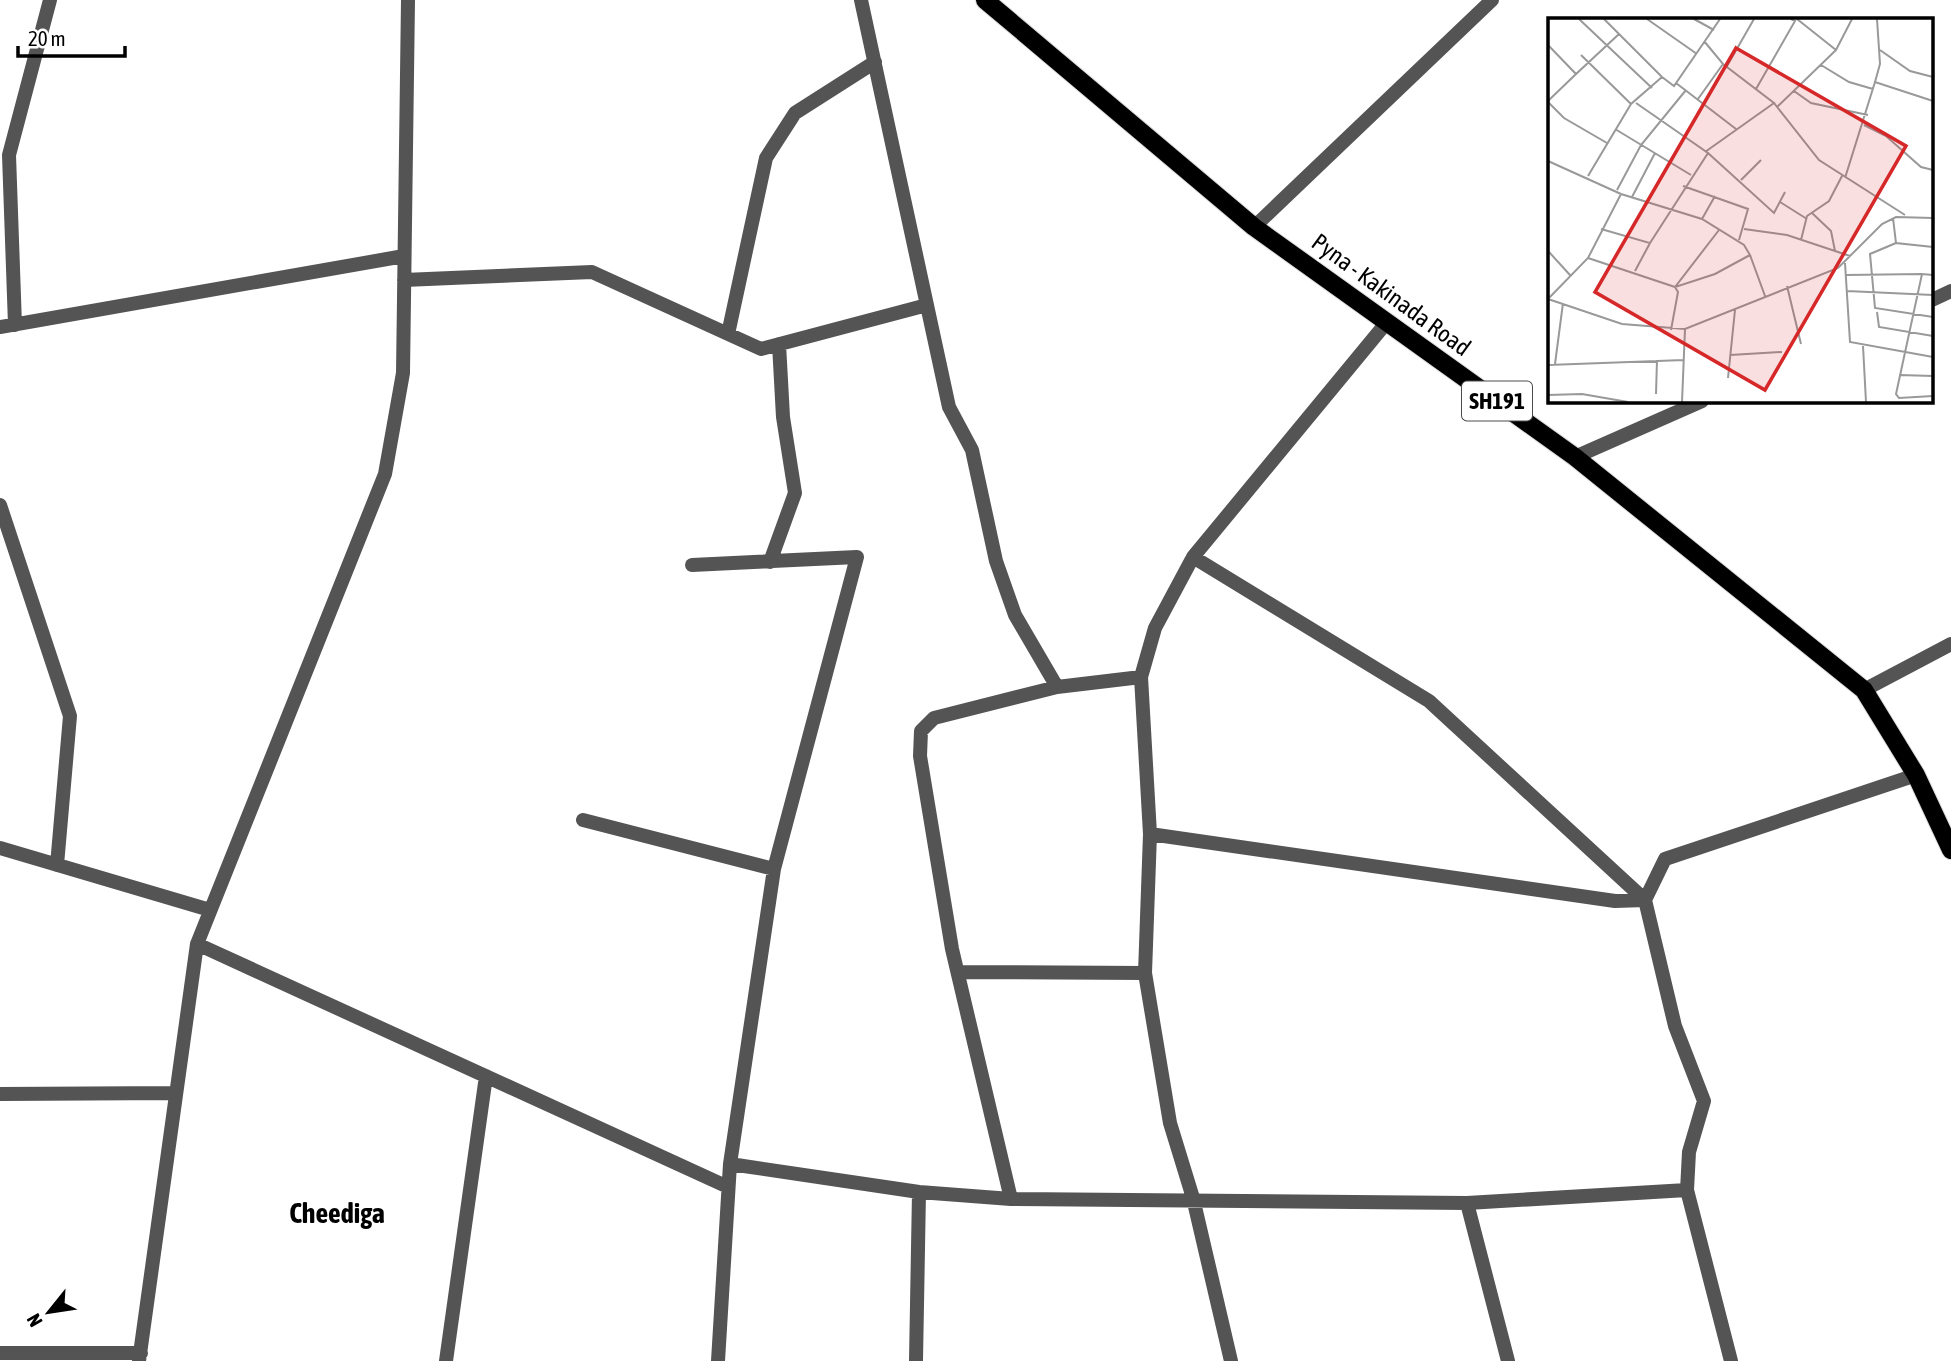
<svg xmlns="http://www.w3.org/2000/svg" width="1951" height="1361" viewBox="0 0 1951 1361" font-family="'Asap Condensed',sans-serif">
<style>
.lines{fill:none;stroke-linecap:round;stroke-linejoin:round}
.primary-casing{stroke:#dbdbdb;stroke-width:20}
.street{stroke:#545454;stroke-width:14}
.primary{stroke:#000;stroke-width:18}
.labels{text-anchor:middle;stroke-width:5;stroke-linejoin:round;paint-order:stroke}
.shield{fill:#fff;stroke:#4c4c4c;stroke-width:2}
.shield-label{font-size:23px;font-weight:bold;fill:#000}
.street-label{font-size:24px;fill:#000;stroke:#fff}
.quarter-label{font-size:28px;font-weight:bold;fill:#000;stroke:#fff}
.inset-road{fill:none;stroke:#999;stroke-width:2}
.view{fill:#d62828;fill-opacity:0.15;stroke:#d62828;stroke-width:3.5}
.inset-edge{fill:none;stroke:#000;stroke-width:3.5}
</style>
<rect width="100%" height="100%" fill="#fff"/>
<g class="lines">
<g class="primary-casing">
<path id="primary" d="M 985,0 L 1254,227 L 1575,457 L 1864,690 L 1916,775 L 1951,850"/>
</g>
<path class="street" d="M 861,0 L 949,407 L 972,450 L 996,561 L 1015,615 L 1057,687
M 1254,227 L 1492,0
M 404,280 L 592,272 L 761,349 L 927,305
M 1932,300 L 1951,291
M 15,325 L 9,155 L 50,0
M 0,327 L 404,256
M 728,334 L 766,158 L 795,113 L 875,62
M 1575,457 L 1702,401
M 0,505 L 70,716 L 57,865
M 1193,557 L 1387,322
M 770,562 L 795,493 L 783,417 L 779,344
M 692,565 L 857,557 L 774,869 L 730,1164
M 1864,690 L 1951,644
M 583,820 L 774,869
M 1150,834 L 1615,901 L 1645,900 L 1675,1026 L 1704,1101 L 1689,1152 L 1687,1190 L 1731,1361
M 0,848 L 210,910
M 197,944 L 385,474 L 403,373 L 408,0
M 958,972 L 1145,973
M 0,1094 L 176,1093
M 1011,1199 L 952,949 L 920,756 L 921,731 L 934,718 L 1057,687 L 1141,677
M 0,1353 L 141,1353
M 139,1361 L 197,944 L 728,1187
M 446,1361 L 486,1076
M 718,1361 L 730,1164 L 919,1192 L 1011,1199 L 1467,1203
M 916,1361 L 919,1192
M 1231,1361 L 1193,1198 L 1170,1123 L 1145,973 L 1150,834 L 1141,677 L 1155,628 L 1193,557 L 1429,701 L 1645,900 L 1665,859 L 1916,775
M 1508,1361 L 1467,1203 L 1687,1190"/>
<use href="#primary" class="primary"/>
</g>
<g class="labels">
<rect class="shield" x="1462" y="381.5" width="70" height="39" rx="5"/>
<g class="shield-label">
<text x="1497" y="409">SH191</text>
</g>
<g class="street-label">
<text transform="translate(1391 295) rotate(36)" y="8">Pyna - Kakinada Road</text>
</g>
<g class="quarter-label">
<text x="337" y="1223">Cheediga</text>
</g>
</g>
<g transform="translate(1548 18)">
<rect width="385" height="385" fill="#fff"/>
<path class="inset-road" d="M 31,1 L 104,70M 56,1 L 114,59M 99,1 L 149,36M 146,1 L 166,12M 249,1 L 288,32 L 304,1M 156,23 L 175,46 L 226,85 L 157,134M 0,27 L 28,56 L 71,16M 332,32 L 362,53 L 385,59M 33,37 L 83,86M 273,47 L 301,64 L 325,71M 179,48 L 206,1M 327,64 L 332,46 L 329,1M 128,65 L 188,111M 208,71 L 247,3 L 243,1M 246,73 L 263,85 L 320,97M 150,81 L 175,46M 0,83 L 28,56M 0,84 L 16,100 L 59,125M 88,85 L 160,135 L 102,225M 226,85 L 271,142 L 357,197M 229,89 L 288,32M 316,107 L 338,118 L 373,149 L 385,152M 67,111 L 143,157M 160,135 L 226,195 L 237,174M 0,143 L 73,176 L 154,201 L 196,227 L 202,237 L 167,256 L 127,269 L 130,274 L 123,312M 40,158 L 83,86 L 114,59 L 126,68 L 172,1M 297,160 L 327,64 L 385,83M 193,162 L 213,142M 135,168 L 200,191 L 191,222M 69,172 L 93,127 L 138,72M 84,179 L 107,135M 232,184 L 259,201M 264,195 L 283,213 L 287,233M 345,200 L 348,225 L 385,229M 154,201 L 167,178M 53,211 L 102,225 L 87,253M 196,211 L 239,217 L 302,238M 253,222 L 259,198 L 281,183 L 294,158M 348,225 L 322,236 L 327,290 L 385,299M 1,234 L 22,257M 202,237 L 217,278M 40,240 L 127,269 L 171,212M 297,245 L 302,324 L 385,339M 298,257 L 374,256M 385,257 L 374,256 L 348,376 L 351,380 L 385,378M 239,268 L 253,326M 299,273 L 385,277M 0,281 L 40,240 L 73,176M 0,281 L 74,306 L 137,311 L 290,250 L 334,206 L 348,199 L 385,200M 329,294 L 331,309 L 385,318M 315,328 L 318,384M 182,337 L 234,334M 7,346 L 15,285M 0,347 L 136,342M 351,357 L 385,358M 180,360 L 187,292M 108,376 L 109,342M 0,377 L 34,376 L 80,384M 134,384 L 137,311"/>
<path class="view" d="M 188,30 L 358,128 L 217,372 L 47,274 Z"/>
<rect width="385" height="385" class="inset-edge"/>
</g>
<g transform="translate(49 1312) rotate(240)" stroke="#ffffff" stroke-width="5" paint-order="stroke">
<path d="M0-5L12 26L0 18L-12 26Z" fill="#000000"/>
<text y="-10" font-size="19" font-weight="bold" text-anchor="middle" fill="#000000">N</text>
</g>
<path d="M18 46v10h107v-10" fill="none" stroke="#000000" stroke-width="3.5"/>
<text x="28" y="46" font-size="21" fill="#000000" stroke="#ffffff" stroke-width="5" paint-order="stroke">20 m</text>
</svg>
